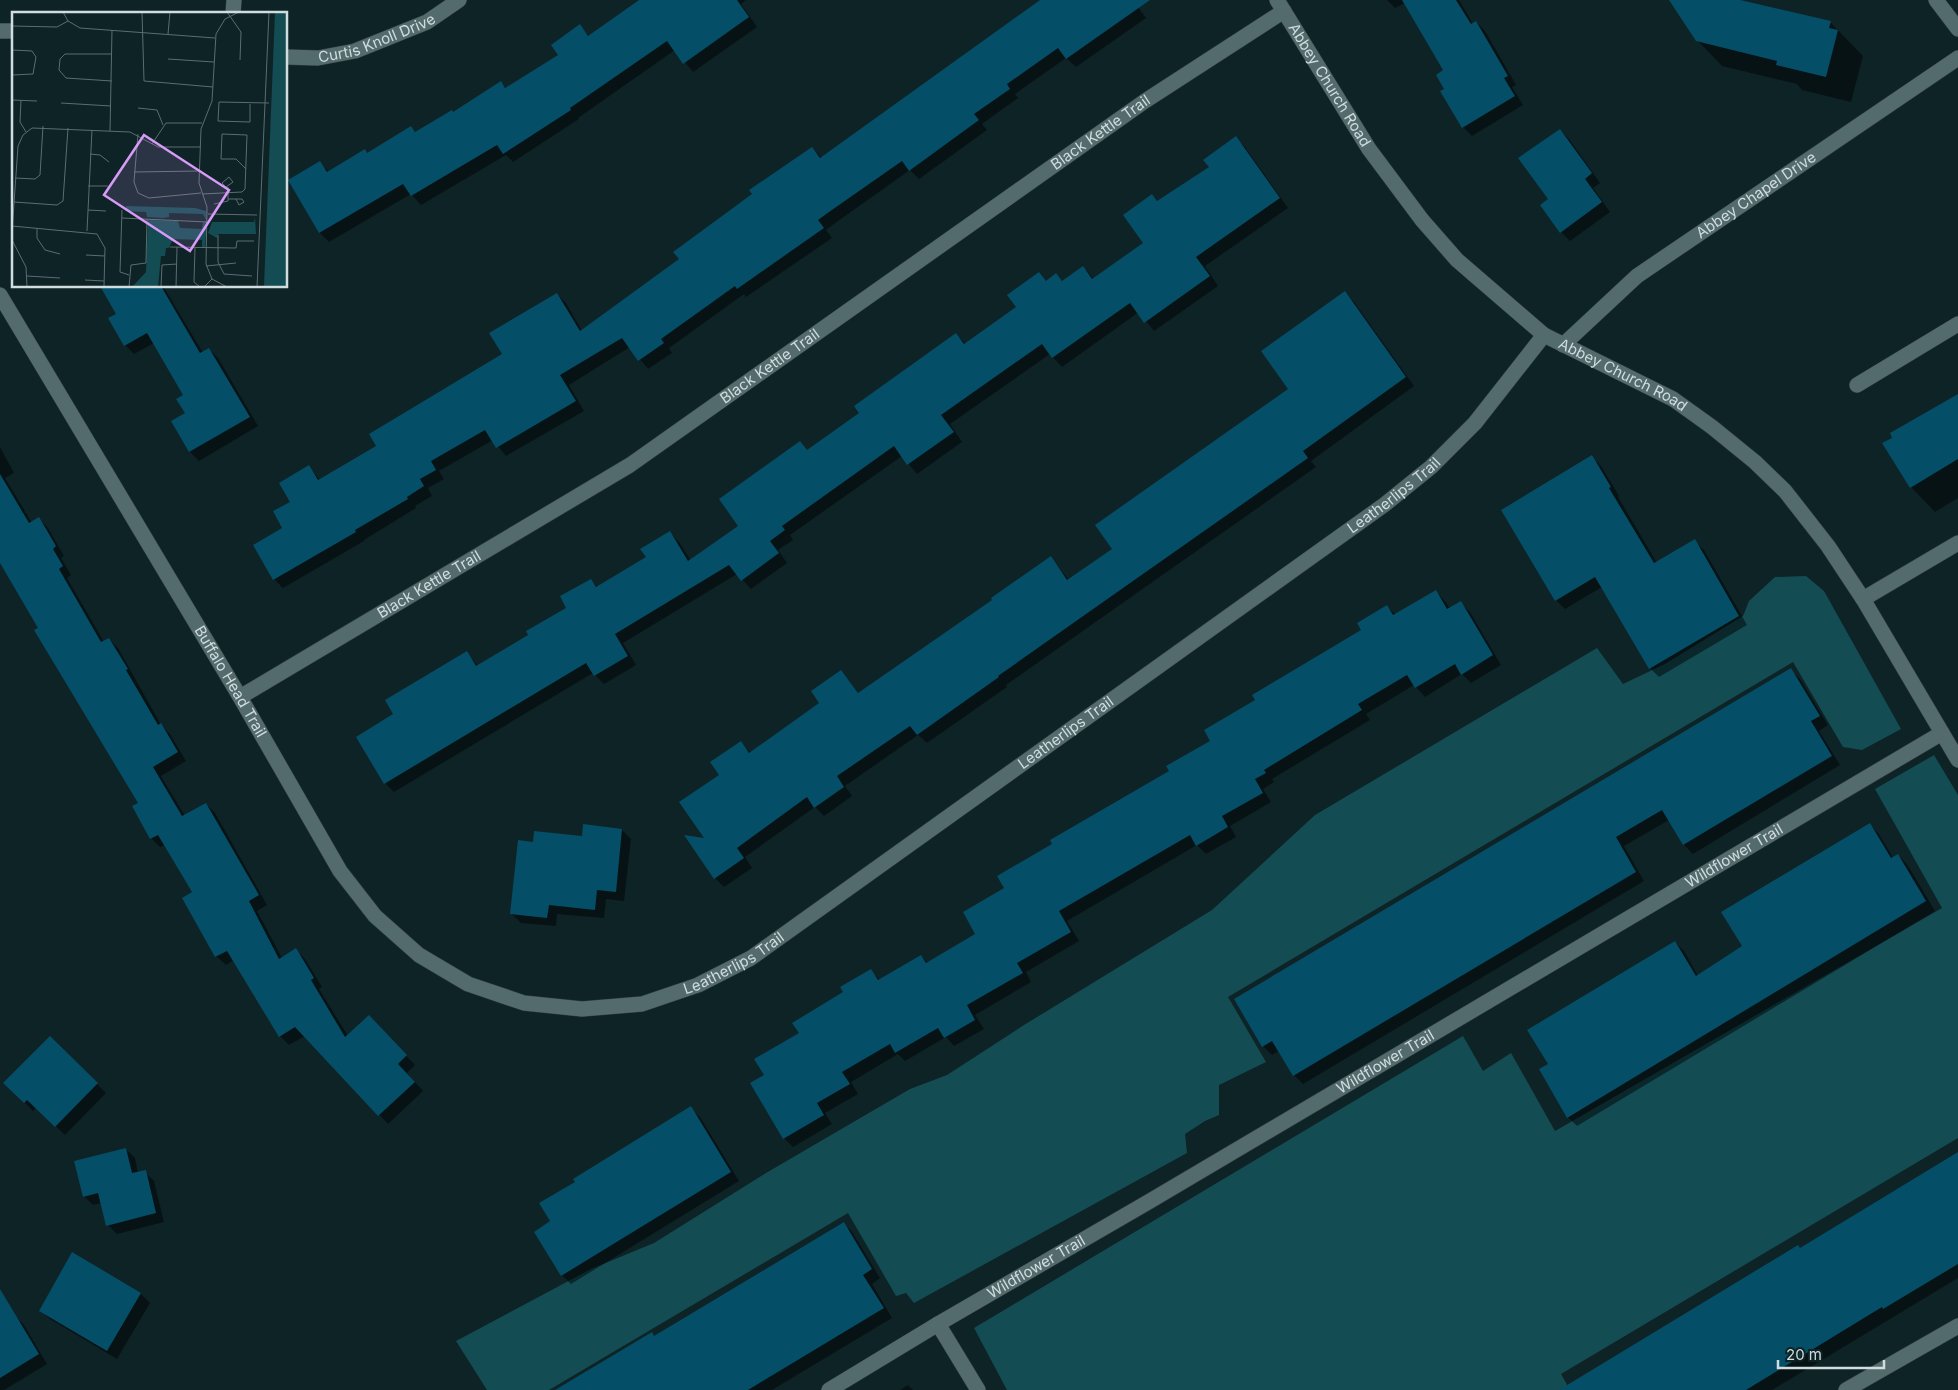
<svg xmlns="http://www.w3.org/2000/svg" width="1958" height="1390" viewBox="0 0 1958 1390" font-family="Inter,sans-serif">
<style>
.green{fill:#144c53}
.shadow{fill:#0007}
.building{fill:#054e67}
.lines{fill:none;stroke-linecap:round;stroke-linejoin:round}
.minor-casing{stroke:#323e41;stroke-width:16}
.minor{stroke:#546b6e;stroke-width:15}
.labels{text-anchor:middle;stroke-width:4;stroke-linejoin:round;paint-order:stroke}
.street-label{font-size:15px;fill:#d0dcde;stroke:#0e2326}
.inset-road{fill:none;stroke:#5c6d70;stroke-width:1}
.view{fill:#d89af8;fill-opacity:0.15;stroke:#d89af8;stroke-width:2.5}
.inset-edge{fill:none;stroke:#d0dcde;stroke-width:2.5}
</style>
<rect width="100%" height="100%" fill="#0e2326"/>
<path class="green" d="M 1806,576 L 1824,591 L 1901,729 L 1862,750 L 1843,747 L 1793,662 L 1228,997 L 1266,1062 L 1219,1085 L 1219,1115 L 1205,1121 L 1185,1134 L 1187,1153 L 914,1303 L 906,1293 L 896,1296 L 848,1213 L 549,1390 L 487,1390 L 456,1341 L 591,1269 L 654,1243 L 766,1173 L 910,1089 L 947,1075 L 1024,1025 L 1212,910 L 1315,815 L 1597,648 L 1623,684 L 1665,664 L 1743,616 L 1749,601 L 1775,577 Z
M 1934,755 L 1958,795 L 1958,1138 L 1561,1374 L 1570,1390 L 1007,1390 L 974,1328 L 1463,1036 L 1483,1071 L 1511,1053 L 1555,1131 L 1942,908 L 1875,789 Z"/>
<path class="shadow" d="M 639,0 L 746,0 L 741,4 L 757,27 L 693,72 L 675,50 L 578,118 L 579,119 L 513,162 L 506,155 L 421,205 L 411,194 L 329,242 L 320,233 L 290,181 L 320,163 L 329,172 L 367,154 L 411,127 L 416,133 L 454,113 L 501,83 L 507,89 L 560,55 L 579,26 L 590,37 Z
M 1043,0 L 1139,0 L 1135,3 L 1146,18 L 1076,67 L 1066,58 L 1015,94 L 1018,98 L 982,124 L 987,130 L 919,179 L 910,170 L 838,221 L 826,230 L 832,238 L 746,297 L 744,294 L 669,348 L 672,353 L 648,369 L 630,347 L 569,385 L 584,411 L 506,456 L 493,440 L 439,471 L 444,479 L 428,488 L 432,496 L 415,506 L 416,508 L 364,540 L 364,541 L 283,588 L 274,579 L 284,528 L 291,503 L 309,467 L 320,480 L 378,446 L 504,355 L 557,294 L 566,303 L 582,331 L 681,260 L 754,194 L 812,148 L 822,158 Z
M 1387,0 L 1459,0 L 1473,24 L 1476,22 L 1485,31 L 1516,85 L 1512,87 L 1523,105 L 1472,136 L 1463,127 L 1446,89 L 1444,70 L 1405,3 L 1395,8 Z
M 1670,0 L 1735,0 L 1830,22 L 1863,56 L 1851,102 L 1802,90 L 1797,84 L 1722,66 L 1697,40 Z
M 1560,130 L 1569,139 L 1600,183 L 1593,188 L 1610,212 L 1570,241 L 1561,232 L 1550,200 Z
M 1236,138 L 1245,147 L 1288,208 L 1205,266 L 1218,286 L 1154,331 L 1139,312 L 1062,367 L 1050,354 L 950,424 L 962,442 L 917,474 L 902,456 L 790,535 L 793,540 L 778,550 L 787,563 L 751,589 L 737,574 L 623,643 L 636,665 L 604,684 L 593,673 L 394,792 L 385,783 L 395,715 L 466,653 L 478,666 L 530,635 L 568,608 L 590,580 L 598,587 L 647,557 L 670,533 L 679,542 L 691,561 L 740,526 L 800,443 L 808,451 L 860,413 L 956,334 L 966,344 L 1017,308 L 1039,274 L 1047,282 L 1056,275 L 1063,282 L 1083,267 L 1094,279 L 1144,243 L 1152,195 L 1158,202 L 1210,168 Z
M 101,286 L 163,286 L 203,353 L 209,349 L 218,358 L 258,426 L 199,461 L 190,452 L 173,421 L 186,414 L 185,396 L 154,343 L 134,354 L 125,345 L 118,314 Z
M 1345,293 L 1354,302 L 1414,386 L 1311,461 L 1316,467 L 1006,685 L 1007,687 L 927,743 L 918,735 L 845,786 L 852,796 L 824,816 L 815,807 L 745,857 L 752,868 L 724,887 L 715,878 L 707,839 L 721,775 L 741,743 L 751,753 L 821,704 L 841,671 L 859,694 L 994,600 L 1051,558 L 1069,580 L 1113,549 L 1289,390 Z
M 1958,396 L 1958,498 L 1935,512 L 1911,487 Z
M 0,447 L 14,473 L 5,478 L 32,523 L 39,519 L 48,528 L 64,556 L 61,558 L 71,575 L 67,578 L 104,642 L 109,639 L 118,648 L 161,725 L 170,734 L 186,761 L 161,776 L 185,816 L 206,804 L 215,813 L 267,905 L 257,911 L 282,958 L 296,950 L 305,959 L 322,987 L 319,989 L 348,1036 L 377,1026 L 415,1065 L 407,1073 L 423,1091 L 388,1124 L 305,1036 L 289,1045 L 280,1036 L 234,960 L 226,965 L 216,956 L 193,893 L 165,845 L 160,847 L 151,838 L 134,807 L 139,803 L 0,561 Z
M 1592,457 L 1601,466 L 1619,496 L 1618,497 L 1657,563 L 1694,541 L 1704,550 L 1747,625 L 1659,677 L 1650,668 L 1602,587 L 1565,609 L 1556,600 Z
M 1436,592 L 1445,601 L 1450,609 L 1461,603 L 1470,612 L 1501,665 L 1471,683 L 1462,674 L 1425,697 L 1414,685 L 1366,714 L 1370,720 L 1272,779 L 1274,782 L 1263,789 L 1271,802 L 1230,826 L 1236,837 L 1206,854 L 1197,845 L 1067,921 L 1079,941 L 1026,972 L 1031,982 L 975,1015 L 984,1029 L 954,1046 L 946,1037 L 905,1061 L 898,1054 L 851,1082 L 858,1094 L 825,1113 L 832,1124 L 793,1147 L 784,1138 L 766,1075 L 800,1033 L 871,971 L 880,980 L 921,956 L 928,963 L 977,934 L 1006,888 L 1054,845 L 1171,771 L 1212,741 L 1257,700 L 1362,630 L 1387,607 L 1396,615 Z
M 1791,670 L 1800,679 L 1828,725 L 1819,731 L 1840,765 L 1693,854 L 1684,845 L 1669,820 L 1624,846 L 1644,881 L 1303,1084 L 1294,1075 L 1279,1051 L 1272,1055 L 1263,1046 Z
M 1870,825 L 1879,834 L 1893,858 L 1898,855 L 1907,864 L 1935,911 L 1577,1126 L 1568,1117 L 1675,942 L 1684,951 L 1698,976 L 1744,946 Z
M 622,830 L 631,839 L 624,901 L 606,899 L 604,918 L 557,914 L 556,926 L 521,923 L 512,914 L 583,837 Z
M 50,1037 L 106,1093 L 65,1135 L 36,1108 L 33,1111 L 5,1083 Z
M 690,1108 L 700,1117 L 739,1181 L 571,1284 L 562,1275 L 536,1232 L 552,1222 Z
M 126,1149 L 135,1158 L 138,1173 L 145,1172 L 154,1181 L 164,1222 L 117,1234 L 108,1225 L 102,1203 L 93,1205 L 84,1196 Z
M 1958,1153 L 1958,1278 L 1772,1390 L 1583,1390 L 1800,1249 Z
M 843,1223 L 852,1232 L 880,1278 L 872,1284 L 892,1318 L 772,1390 L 559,1390 L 654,1337 Z
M 73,1254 L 141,1294 L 150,1303 L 117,1359 L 50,1319 L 40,1310 Z
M 15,1316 L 24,1325 L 47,1364 L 4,1390 L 0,1390 L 0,1325 Z
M 908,1385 L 913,1390 L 900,1390 Z"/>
<path class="building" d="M 639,0 L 737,0 L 749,17 L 683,64 L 667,41 L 570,108 L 571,110 L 503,154 L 497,145 L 411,196 L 403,184 L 319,233 L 288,180 L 320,161 L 327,172 L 365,149 L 367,153 L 411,126 L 415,132 L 452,110 L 453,112 L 501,81 L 505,88 L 558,55 L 551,45 L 580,24 L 588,36 Z
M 1040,0 L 1150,0 L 1066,59 L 1058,48 L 1007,84 L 1010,89 L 974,114 L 979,120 L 909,171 L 902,161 L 829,212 L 818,220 L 824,228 L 737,289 L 735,286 L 661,339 L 664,343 L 638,361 L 622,338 L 560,375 L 576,401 L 496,448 L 485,430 L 431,461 L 436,470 L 420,479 L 424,486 L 407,497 L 408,499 L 355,530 L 356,532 L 273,580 L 253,545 L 282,528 L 273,511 L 290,502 L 279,483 L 309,465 L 318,480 L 376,446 L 369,434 L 502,354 L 489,333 L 557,293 L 580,331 L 679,259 L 673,252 L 752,194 L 749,190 L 812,147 L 820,158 Z
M 1402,0 L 1456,0 L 1471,24 L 1476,21 L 1508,76 L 1504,78 L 1515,96 L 1462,128 L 1440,91 L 1444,89 L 1436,75 L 1443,70 Z
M 1669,0 L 1740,0 L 1831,21 L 1829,28 L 1838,30 L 1826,77 L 1776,65 L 1777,61 L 1696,41 Z
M 1560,129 L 1592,173 L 1585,179 L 1602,202 L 1560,233 L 1540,205 L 1548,199 L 1518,158 Z
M 1236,136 L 1280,198 L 1196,257 L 1210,276 L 1144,323 L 1130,303 L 1052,358 L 1042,344 L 941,415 L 954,432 L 907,465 L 894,446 L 782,526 L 785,530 L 770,541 L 779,553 L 741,581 L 729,565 L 615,634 L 628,656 L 594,676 L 586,663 L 384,784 L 356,737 L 393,714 L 385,700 L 467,651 L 476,666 L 528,635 L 526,631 L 566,608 L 560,596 L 591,579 L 596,587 L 646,557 L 640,549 L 670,531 L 688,561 L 738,526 L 719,499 L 800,441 L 807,450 L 859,413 L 854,406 L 956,333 L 964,344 L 1016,307 L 1007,295 L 1039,272 L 1046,281 L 1056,273 L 1062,281 L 1083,266 L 1092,279 L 1143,243 L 1123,215 L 1152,194 L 1157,201 L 1209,167 L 1203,160 Z
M 100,286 L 161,286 L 200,353 L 209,348 L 250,417 L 189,452 L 171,421 L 185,413 L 176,399 L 183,395 L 147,333 L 124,346 L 108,318 L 116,314 Z
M 1345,291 L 1406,377 L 1303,451 L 1308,458 L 998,676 L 999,677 L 917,735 L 910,726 L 837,776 L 844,787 L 814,808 L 807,797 L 737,848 L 744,858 L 714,879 L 684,835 L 704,838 L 679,802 L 719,775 L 710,762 L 741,741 L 749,753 L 819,703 L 811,691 L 841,670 L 858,693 L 992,600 L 991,598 L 1051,556 L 1067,580 L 1112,549 L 1095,525 L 1288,389 L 1261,351 Z
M 1958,394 L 1958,459 L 1910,488 L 1882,443 L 1892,438 L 1890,433 Z
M 1592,455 L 1611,487 L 1609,488 L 1654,563 L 1695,539 L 1739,616 L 1649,669 L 1595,577 L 1555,601 L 1501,510 Z
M 0,474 L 29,523 L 39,517 L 56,546 L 53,549 L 63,566 L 59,569 L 101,642 L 109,638 L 128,669 L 126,670 L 158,725 L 161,723 L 178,752 L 153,767 L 182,816 L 206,803 L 259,895 L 249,901 L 279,959 L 296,948 L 314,978 L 311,980 L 345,1037 L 369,1015 L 407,1055 L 398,1064 L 415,1082 L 378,1116 L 295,1027 L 279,1037 L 227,951 L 215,957 L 182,898 L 192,892 L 158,835 L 150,839 L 132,806 L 138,803 L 34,630 L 38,628 L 0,563 Z
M 1436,590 L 1447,609 L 1461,601 L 1493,655 L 1461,675 L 1455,664 L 1415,688 L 1407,675 L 1358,704 L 1362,710 L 1264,770 L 1266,773 L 1255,779 L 1263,793 L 1222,816 L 1228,827 L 1196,846 L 1190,835 L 1059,911 L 1071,932 L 1017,963 L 1023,973 L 967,1005 L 975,1020 L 944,1038 L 938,1028 L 895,1053 L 890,1044 L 842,1072 L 850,1084 L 817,1103 L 824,1115 L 783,1139 L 750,1083 L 764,1075 L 754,1059 L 799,1033 L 792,1023 L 843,992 L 840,987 L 871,969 L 878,980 L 921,955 L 926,963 L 975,934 L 963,912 L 1004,888 L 997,876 L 1052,844 L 1050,840 L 1169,771 L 1166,766 L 1210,741 L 1204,730 L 1255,700 L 1252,695 L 1361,630 L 1357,623 L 1387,605 L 1393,615 Z
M 1791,668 L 1820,716 L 1811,721 L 1832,756 L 1683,845 L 1662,810 L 1616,837 L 1636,872 L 1293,1076 L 1272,1041 L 1262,1047 L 1234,999 Z
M 1870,823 L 1891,858 L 1898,854 L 1926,901 L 1567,1118 L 1539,1069 L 1548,1064 L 1527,1030 L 1675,941 L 1696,976 L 1742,946 L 1721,912 Z
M 583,824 L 622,829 L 616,892 L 597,890 L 595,910 L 549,905 L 547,918 L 510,914 L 518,840 L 533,842 L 534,831 L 582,836 Z
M 50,1036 L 98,1083 L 55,1127 L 27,1100 L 24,1103 L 3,1083 Z
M 691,1106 L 731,1172 L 561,1276 L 534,1232 L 550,1221 L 539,1203 L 575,1182 L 573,1179 Z
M 126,1148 L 132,1173 L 146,1170 L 156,1213 L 106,1226 L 98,1193 L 83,1197 L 74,1161 Z
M 1958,1152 L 1958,1264 L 1883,1309 L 1882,1307 L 1746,1390 L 1559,1390 L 1798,1245 L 1800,1248 Z
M 844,1222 L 872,1269 L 863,1275 L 884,1308 L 748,1390 L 555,1390 L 652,1332 L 654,1336 Z
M 72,1252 L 141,1293 L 107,1351 L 39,1311 Z
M 0,1289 L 39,1354 L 0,1378 Z"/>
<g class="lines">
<g class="minor-casing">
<g id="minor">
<path id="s1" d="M 1277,0 L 1369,149 L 1422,220 L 1457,260 L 1544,335 L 1673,399 L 1712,427 L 1755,462 L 1785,491 L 1828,546 L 1863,599 L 1958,760"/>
<path d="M 1936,0 L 1958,29"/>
<path d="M 233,14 L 234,0"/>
<path d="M 0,31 L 14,31"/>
<path id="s2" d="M 286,57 L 318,58 L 355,51 L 427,22 L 459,0"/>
<path id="s3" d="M 0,295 L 240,697 L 340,871 L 375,916 L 419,955 L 468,984 L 524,1003 L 582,1009 L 642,1004 L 698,985 L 751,958 L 1384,505 L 1431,467 L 1475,423 L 1544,335"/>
<path id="s4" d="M 1563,345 L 1637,276 L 1958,58"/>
<path d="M 1857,385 L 1958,324"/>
<path d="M 1863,599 L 1958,543"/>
<path id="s5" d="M 240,697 L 630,465 L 1145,101 L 1284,11"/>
<path d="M 938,1324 L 978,1390"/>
<path id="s6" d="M 829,1390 L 938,1324 L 1150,1201 L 1942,733"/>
<path d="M 1846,1390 L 1958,1326"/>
</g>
</g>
<use href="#minor" class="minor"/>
</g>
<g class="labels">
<g class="street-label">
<text dy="5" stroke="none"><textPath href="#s2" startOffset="94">Curtis Knoll Drive</textPath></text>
<text dy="5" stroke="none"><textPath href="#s1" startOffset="100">Abbey Church Road</textPath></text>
<text dy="5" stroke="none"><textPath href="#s5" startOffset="1030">Black Kettle Trail</textPath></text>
<text dy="5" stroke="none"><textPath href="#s4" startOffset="245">Abbey Chapel Drive</textPath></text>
<text dy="5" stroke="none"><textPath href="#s5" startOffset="625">Black Kettle Trail</textPath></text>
<text dy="5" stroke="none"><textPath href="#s1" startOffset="520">Abbey Church Road</textPath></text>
<text dy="5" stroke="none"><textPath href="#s3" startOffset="1930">Leatherlips Trail</textPath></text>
<text dy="5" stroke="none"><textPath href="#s5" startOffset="220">Black Kettle Trail</textPath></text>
<text dy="5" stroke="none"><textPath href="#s3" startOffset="450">Buffalo Head Trail</textPath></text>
<text dy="5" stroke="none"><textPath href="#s3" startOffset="1525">Leatherlips Trail</textPath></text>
<text dy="5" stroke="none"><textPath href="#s6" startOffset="1051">Wildflower Trail</textPath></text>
<text dy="5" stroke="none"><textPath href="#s3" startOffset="1120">Leatherlips Trail</textPath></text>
<text dy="5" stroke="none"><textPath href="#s6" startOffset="646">Wildflower Trail</textPath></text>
<text dy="5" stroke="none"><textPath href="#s6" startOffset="241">Wildflower Trail</textPath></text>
</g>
</g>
<g transform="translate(12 12)">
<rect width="275" height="275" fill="#0e2326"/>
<path d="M 263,0 L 275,0 L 275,275 L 252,274 ZM 114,194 L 183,196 L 194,199 L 194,208 L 191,202 L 157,201 L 157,205 L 151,206 L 135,205 L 134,200 L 113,199 ZM 243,205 L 244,222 L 206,222 L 205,226 L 196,221 L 200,210 L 242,210 ZM 136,208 L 166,209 L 168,216 L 190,217 L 191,210 L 195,210 L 193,236 L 190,235 L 190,228 L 161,227 L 157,236 L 154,236 L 153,244 L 149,244 L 146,275 L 120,275 L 134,260 Z" fill="#144c53"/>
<path class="inset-road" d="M 51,0 L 56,9 L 68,16 L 203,26M 130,0 L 132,69 L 201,75M 215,0 L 229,20 L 228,48M 0,14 L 45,15 L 56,9M 156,22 L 158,0M 0,38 L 20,39 L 24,45 L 21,62 L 0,63M 156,47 L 202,50M 100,69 L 54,66 L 47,58 L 48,47 L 53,42 L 100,42M 0,88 L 25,89M 9,88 L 8,110 L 14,120M 49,91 L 99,94M 238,92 L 238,110 L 206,109 L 207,90 L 257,91M 126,96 L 145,98 L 151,113M 98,119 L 100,18M 126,122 L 122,170 L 126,181 L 137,186 L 189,181M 140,132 L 154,111 L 190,111M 78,142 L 88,143 L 97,150M 122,160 L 187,159M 217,165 L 221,170 L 214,175 L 210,171 ZM 3,166 L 23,167 L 28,163 L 31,114M 76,174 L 96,174M 190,182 L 230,180 L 233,177 L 235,123 L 210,122 L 209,147 L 224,147 L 234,157M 216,187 L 230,187 L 232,190 L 227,193 L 224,187M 2,190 L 45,193 L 51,189 L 56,116M 202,192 L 216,189 L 216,175M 76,198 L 94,199M 110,198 L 108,260 L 117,263M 196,202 L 245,203M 110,206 L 195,210M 0,214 L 85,222 L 93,236 L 92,275M 25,216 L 25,226 L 33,238 L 48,242M 75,219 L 80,118M 0,220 L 6,134 L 11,123 L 20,116 L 118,120 L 146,135 L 188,135M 206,223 L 206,250 L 212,262 L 240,264M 0,228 L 14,255 L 15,275M 158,235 L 224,236 L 225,229 L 242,229M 183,236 L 182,270 L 188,275M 74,243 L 93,244M 194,254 L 224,251M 15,264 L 48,266M 200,267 L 194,252 L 195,195 L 187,171 L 189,117 L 200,89 L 204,22 L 213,7 L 227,0M 73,268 L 92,269M 117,275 L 119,253 L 134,251 L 135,207M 149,275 L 150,253 L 165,252M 164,275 L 165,235M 192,275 L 200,267 L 215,275M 245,275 L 257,0"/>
<path class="view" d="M 132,123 L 217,178 L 178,239 L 92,183 Z"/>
<rect width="275" height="275" class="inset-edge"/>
</g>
<path d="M1778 1360v8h106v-8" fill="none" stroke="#d0dcde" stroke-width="2.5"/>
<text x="1786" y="1360" font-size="15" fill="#d0dcde" stroke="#0e2326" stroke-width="4" paint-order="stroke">20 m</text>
</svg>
